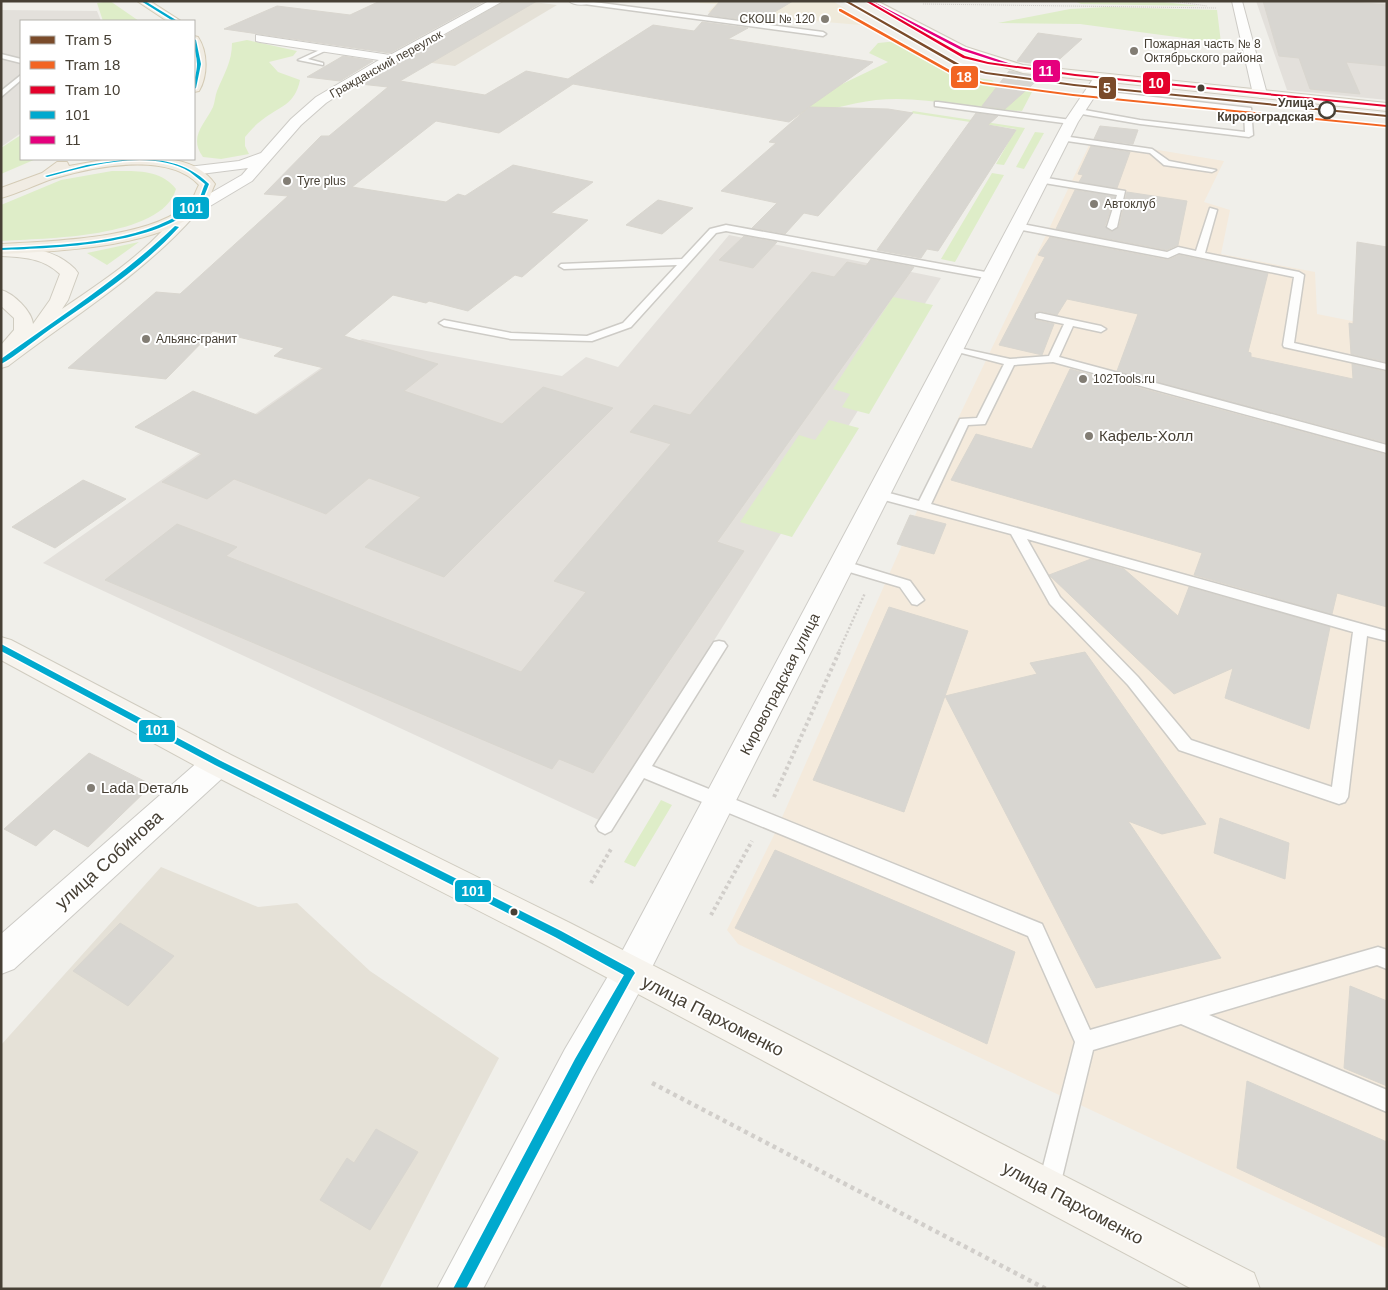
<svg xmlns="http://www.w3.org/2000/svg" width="1388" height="1290" viewBox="0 0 1388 1290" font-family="Helvetica,sans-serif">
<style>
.residential{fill:#e5e1d7}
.commercial{fill:#f4eadc}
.industrial{fill:#e3e0db}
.education{fill:#efeadb}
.green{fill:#deedc8}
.building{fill:#d8d6d1;stroke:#d9d6cf}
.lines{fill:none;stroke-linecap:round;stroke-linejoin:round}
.service-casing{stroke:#cdcbc6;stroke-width:3}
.minor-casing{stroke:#cdcbc6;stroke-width:2}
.tertiary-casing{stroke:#cdcbc6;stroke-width:2}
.secondary-casing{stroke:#d0ccc0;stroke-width:2}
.primary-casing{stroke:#d4cbb6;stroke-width:2}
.path-far3{stroke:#d1ceca;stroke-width:1;stroke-dasharray:1 1;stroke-linecap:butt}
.path-far2{stroke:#d1ceca;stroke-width:2.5;stroke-dasharray:2 2;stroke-linecap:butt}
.path-far1{stroke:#d1ceca;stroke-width:4;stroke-dasharray:3 3;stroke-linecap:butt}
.path{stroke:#d1ceca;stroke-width:4.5;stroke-dasharray:4 4;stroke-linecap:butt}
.service{fill:#fdfdfc;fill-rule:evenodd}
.minor{fill:#fdfdfc;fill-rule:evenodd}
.tertiary{fill:#fdfdfc;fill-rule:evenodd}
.secondary{fill:#f7f4ee;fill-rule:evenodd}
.primary{fill:#f1ece3;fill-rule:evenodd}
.bus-1-casing{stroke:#fff;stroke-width:3}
.bus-2-casing{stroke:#fff;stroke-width:3}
.bus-1{fill:#00a9ce;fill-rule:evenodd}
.bus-2{fill:#e5007d;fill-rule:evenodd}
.tram-1-casing{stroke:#fff;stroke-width:3}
.tram-2-casing{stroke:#fff;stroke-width:3}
.tram-3-casing{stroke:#fff;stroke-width:3}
.tram-1{fill:#7a4b2a;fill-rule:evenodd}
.tram-2{fill:#f26522;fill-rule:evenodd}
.tram-3{fill:#e4002b;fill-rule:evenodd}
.poi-dot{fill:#827d74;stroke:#fff;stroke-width:2}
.bus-dot{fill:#474035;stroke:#fff;stroke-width:2}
.stop-dot{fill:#fff;stroke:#474035;stroke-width:2.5}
.labels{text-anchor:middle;stroke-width:4;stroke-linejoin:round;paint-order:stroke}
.far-poi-label{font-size:12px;fill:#474035;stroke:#fff;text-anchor:start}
.far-street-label{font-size:12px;fill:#474035;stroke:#fff}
.far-stop-label{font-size:12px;font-weight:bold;fill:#474035;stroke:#fff;text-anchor:end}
.poi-label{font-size:15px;fill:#474035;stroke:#fff;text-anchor:start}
.street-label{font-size:15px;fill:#474035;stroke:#fff}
.near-street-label{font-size:18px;fill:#474035;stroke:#fff}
.line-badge{stroke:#fff;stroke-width:2}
.badge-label{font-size:14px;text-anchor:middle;font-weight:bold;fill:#fff}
</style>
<rect width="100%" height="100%" fill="#f0efea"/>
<path class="residential" d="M 525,1 L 557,5 L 455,66 L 402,59 L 505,2 Z
M 161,867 L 258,907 L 297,903 L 370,971 L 499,1058 L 379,1289 L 1,1289 L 1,1045 Z"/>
<path class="commercial" d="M 1092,139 L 1224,161 L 1204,202 L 1230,210 L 1221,254 L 1315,272 L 1317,314 L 1387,328 L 1387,1249 L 738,944 L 727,930 L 776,831 L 954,427 Z"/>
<path class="industrial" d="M 1256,1 L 1387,1 L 1387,100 L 1287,90 Z
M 1,10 L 97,11 L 101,21 L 21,21 L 21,133 L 1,147 Z
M 729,235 L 941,278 L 601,821 L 43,563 L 362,339 L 562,376 L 586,357 L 618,367 Z"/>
<path class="education" d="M 701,1 L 833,1 L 872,26 L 708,12 L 716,4 L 699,3 Z"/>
<path class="green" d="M 110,1 L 139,21 L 103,21 L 97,3 Z
M 1075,1 L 1154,1 L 1200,6 L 1081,4 Z
M 1108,7 L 1217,10 L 1221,43 L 1080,24 L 998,23 L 1070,9 Z
M 247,40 L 297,51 L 293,56 L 269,62 L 278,72 L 300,80 C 295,105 280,106 262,120 C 255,125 250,131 245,137 L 245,146 L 249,154 L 221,159 L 203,157 C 188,137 205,124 213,107 C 215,102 215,96 217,91 C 224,74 232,62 232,43 Z
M 898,41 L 963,76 L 992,80 L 996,85 L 1033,90 L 1022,111 C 974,110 924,95 876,100 C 849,103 824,113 796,113 L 838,86 L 888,62 L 869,53 L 878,43 Z
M 913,111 L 1025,128 L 1004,165 L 996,164 L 1016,129 L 911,113 Z
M 1035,132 L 1044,133 L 1024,169 L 1016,167 Z
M 21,135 L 21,159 L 36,159 L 1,174 L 1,148 Z
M 112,171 C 135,171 161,169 176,189 C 162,239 43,238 1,241 L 1,205 L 61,180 Z
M 992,173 L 1004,175 L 955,262 L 941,259 Z
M 139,242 L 107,265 L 87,253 Z
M 893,297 L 933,305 L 869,414 L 842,407 L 850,394 L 833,389 Z
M 829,420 L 859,428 L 792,537 L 740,522 L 799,435 L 815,440 Z
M 661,800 L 672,805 L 635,867 L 624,862 Z"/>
<path class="building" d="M 380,1 L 485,1 L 390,53 L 224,29 L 277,6 L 350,15 Z
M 505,1 L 537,1 L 400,81 L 485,95 L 526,71 L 568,79 L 653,25 L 694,31 L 702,22 L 748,28 L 728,39 L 873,62 L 809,107 L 888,109 L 913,113 L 818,216 L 804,213 L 785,234 L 752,228 L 777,203 L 721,191 L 776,143 L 769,142 L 808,108 L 789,122 L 573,84 L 499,133 L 436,121 L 352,187 L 446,202 L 458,194 L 465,196 L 513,165 L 593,182 L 551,213 L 588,220 L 522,277 L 515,275 L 468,311 L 429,301 L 426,303 L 393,295 L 344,336 L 438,364 L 404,391 L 502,424 L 543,387 L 613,408 L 444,577 L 365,547 L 421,497 L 369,478 L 326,514 L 234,479 L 207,499 L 162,482 L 202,454 L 135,427 L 193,391 L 257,415 L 324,368 L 274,356 L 284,348 L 213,331 L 166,379 L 68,368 L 156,292 L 180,294 L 288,196 L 264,194 L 321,136 L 329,136 L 388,87 L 360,84 Z
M 720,1 L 793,1 L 758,22 L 708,15 Z
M 1263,1 L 1338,1 L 1387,5 L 1387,66 L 1346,62 L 1360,94 L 1310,89 L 1299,58 L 1279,56 Z
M 1038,33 L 1082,39 L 1052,66 L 1017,61 Z
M 343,56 L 373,61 L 340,81 L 307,77 Z
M 1009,71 L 1041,77 L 1005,109 L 982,106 Z
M 976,113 L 998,116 L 988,125 L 1016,130 L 938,251 L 927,249 L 921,258 L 877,250 Z
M 1100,126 L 1138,130 L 1133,144 L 1094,139 Z
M 1091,146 L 1130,152 L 1117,188 L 1079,182 L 1083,175 L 1078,174 Z
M 1075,190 L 1115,196 L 1105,226 L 1111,232 L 1119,227 L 1127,192 L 1187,201 L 1178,245 L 1167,250 L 1056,229 Z
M 658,200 L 693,208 L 662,234 L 626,225 Z
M 744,236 L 777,242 L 753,268 L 719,260 Z
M 1050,237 L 1168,260 L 1179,255 L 1268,273 L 1248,352 L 1251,353 L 1251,357 L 1353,379 L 1352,364 L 1387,372 L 1387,443 L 1117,371 L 1138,314 L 1067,299 L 1057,315 L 1040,311 L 1035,313 L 1036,320 L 1054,324 L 1042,355 L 999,345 L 1045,257 L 1038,255 Z
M 1357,242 L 1387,247 L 1387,362 L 1351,354 L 1349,323 L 1353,324 Z
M 871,259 L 914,267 L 717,542 L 744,551 L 593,773 L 559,759 L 552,769 L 105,580 L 177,524 L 237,547 L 226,556 L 521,672 L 586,592 L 554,581 L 671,444 L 630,432 L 654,405 L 690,415 L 812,272 L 834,277 L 847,262 L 866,266 Z
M 1070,369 L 1387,455 L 1387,607 L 1337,593 L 1332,614 L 1194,575 L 1202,553 L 951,480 L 976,434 L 1032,449 Z
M 83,480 L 126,499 L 55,548 L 12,527 Z
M 910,515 L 946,524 L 934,554 L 897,544 Z
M 1091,559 L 1124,569 L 1178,616 L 1189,587 L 1330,627 L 1309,729 L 1225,698 L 1233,668 L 1174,694 L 1049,575 Z
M 889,607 L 968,631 L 904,812 L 813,780 Z
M 1085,652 L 1206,824 L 1162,834 L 1128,821 L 1221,958 L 1096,988 L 945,696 L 1037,674 L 1030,663 Z
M 89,753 L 152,785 L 88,847 L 54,829 L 36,846 L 4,829 Z
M 1220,818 L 1289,843 L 1285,879 L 1214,853 Z
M 775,850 L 1015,952 L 987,1044 L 735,928 Z
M 120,923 L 174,956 L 128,1006 L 73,971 Z
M 1350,986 L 1387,1001 L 1387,1086 L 1344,1068 Z
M 1247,1081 L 1387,1142 L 1387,1238 L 1237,1168 Z
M 376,1129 L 418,1152 L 370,1230 L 320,1200 L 347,1158 L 354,1163 Z"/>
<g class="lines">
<g class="service-casing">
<path id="service" d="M 586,1 L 823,32 L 826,34 L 823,36 L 584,4 Z
M 324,48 L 329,49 L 308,59 L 323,63 L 323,65 L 298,60 Z
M 1,54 L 21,59 L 21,63 L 1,58 Z
M 21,75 L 21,80 L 1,97 L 1,91 Z
M 1091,90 L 1251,108 L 1253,135 L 1249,137 L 1140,124 L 1076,113 L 1075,111 L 1079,109 L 1140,120 L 1245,132 L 1244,112 L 1088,94 Z
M 938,102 L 1071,120 L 1075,122 L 1071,124 L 935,106 L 935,102 Z
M 1063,136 L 1152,149 L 1169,161 L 1216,170 L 1212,172 L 1164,165 L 1150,153 L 1060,140 L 1059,138 Z
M 1041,177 L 1125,191 L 1117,227 L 1112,230 L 1107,227 L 1117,195 L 1038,182 L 1037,180 Z
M 1210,208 L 1217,210 L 1205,253 L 1299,272 L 1304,275 L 1294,343 L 1387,364 L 1387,370 L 1284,347 L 1283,345 L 1294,277 L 1179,253 L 1168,258 L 1017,229 L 1012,226 L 1017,223 L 1167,252 L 1178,247 L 1196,251 Z
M 726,225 L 991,273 L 996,276 L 991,279 L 726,231 L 716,233 L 631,327 L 592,341 L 511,339 L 444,326 L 439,323 L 444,320 L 511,333 L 587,336 L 623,323 L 677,265 L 564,269 L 559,266 L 561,264 L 682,259 L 710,229 Z
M 1040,313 L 1101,326 L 1106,329 L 1101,332 L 1073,326 L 1059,357 L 1387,445 L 1387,453 L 1053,362 L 1014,365 L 985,424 L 968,425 L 931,504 L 1387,631 L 1387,641 L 1367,636 L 1348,797 L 1345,802 L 1339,804 L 1179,750 L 1128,685 L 1050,604 L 1011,534 L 873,497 L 872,494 L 878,490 L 919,501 L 960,419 L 977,418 L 1004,364 L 950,350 L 950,346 L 1010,359 L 1049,356 L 1064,324 L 1036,318 L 1036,314 ZM 1027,539 L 1353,632 L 1332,787 L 1191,740 L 1138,677 L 1060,597 Z
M 841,560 L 910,581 L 924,600 L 917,605 L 912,604 L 900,587 L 836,568 L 834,565 Z
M 719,641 L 724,642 L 727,646 L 652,766 L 1042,924 L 1090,1030 L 1378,947 L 1387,950 L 1387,969 L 1377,965 L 1209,1015 L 1387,1090 L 1387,1112 L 1181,1024 L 1093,1050 L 1059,1190 L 1056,1198 L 1048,1201 L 1040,1198 L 1037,1190 L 1075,1042 L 1028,936 L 644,778 L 611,831 L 605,834 L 599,831 L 596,826 L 599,821 L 714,642 Z"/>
</g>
<g class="minor-casing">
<path id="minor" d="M 489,1 L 503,1 L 354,85 L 326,103 L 301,125 L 252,181 L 195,215 L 183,215 L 181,212 L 183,209 L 242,175 L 248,168 L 193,175 L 185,170 L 188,167 L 239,161 L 261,153 L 291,119 L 316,97 L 379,60 L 260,42 L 256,41 L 256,35 L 390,55 Z
M 569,1 L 593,1 C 588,6 574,6 569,1 Z
M 218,751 L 229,754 L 233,763 L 229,772 L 14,969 L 1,974 L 1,934 L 207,754 Z"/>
</g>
<g class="tertiary-casing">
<path id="tertiary" d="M 1232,1 L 1242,1 L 1267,94 L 1265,97 L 1260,98 L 1253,94 Z
M 1100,75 L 1106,79 L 1078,122 L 643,985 L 593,1077 L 483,1289 L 437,1289 L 565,1049 L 617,961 L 1064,122 L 1095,76 Z"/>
</g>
<g class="secondary-casing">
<path id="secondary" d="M 864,1 L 877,1 L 966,47 L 1023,65 L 1387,103 L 1387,111 L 1023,73 L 957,52 L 921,34 Z
M 189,207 L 195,209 L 197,212 L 195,215 C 141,276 72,317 8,366 L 1,368 L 1,345 L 14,330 L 14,318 L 1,306 L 1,290 C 13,293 32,311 33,324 L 50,300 L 60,274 C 43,258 23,257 1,256 L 1,246 C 29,247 55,249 75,269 L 78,273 L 68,300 L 62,309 C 97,285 134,261 163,230 C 171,222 178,210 189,207 Z
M 1,637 L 11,640 L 229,754 L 570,923 L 1254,1273 L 1260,1289 L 1192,1289 L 546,945 L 207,772 L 1,660 Z"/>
</g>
<g class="primary-casing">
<path id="primary" d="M 137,1 L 150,1 L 181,21 L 167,21 Z
M 194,36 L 198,37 C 208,52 208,76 199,91 L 194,92 Z
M 108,159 C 144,159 191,150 215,184 C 211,192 209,202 203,208 C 159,248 59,251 1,254 L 1,244 C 52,241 154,239 190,202 C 194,198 196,190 199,185 C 168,151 92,167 52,179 C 35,185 19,193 1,198 L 1,188 L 42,173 L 57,162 L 67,162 L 69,166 Z"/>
</g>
<path class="path-far3" d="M 1172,1 L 1207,6
M 923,4 L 1216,8"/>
<path class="path-far2" d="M 839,651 L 865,593"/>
<path class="path-far1" d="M 774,797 L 840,650
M 591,883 L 611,849
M 711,915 L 752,841"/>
<path class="path" d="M 652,1083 L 1046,1289"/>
<use href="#service" class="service"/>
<use href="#minor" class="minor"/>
<use href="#tertiary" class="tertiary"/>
<use href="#secondary" class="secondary"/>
<use href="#primary" class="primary"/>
<g class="bus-1-casing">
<path id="bus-1" d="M 145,1 L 176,20 L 177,21 L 173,21 L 141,1 Z
M 194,39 L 196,40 L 201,64 L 196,88 L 194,89 C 193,81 197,73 197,64 C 197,56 193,47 194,39 Z
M 129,159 C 160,159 185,161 209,184 C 206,191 204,199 199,204 C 158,245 57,248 1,250 L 1,248 C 59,245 140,244 188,209 C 191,207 194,205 197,202 C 201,197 202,190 205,184 C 200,180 195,176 190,172 C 149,148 89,166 47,177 L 45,176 L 87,165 Z
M 175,226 L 179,227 C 142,268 94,299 49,330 C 35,340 16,356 1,364 L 1,359 C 61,316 122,277 175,226 Z
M 1,644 L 221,761 L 561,931 L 633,970 L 635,973 L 633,976 L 583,1067 L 466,1289 L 453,1289 L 575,1059 L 624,975 L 555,937 L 215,765 L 1,651 Z"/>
</g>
<g class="bus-2-casing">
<path id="bus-2" d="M 872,1 L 963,48 L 1023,68 L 1387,106 L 1387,108 L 1023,70 L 961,50 L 868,1 Z"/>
</g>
<use href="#bus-1" class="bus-1"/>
<use href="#bus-2" class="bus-2"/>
<g class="tram-1-casing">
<path id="tram-1" d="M 848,1 L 961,65 L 986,72 L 1074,84 L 1387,115 L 1387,117 L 1074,86 L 986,74 L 959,67 L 844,1 Z"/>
</g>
<g class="tram-2-casing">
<path id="tram-2" d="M 839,9 L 841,9 L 957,74 L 983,82 L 1073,94 L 1386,125 L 1387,127 L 1073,96 L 983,84 L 955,76 L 839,11 Z"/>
</g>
<g class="tram-3-casing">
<path id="tram-3" d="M 869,1 L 965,56 L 988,62 L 1075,74 L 1387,105 L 1387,107 L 1075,76 L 988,64 L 963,58 L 865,1 Z"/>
</g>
<use href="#tram-1" class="tram-1"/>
<use href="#tram-2" class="tram-2"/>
<use href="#tram-3" class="tram-3"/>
</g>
<g class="poi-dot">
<circle cx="825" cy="19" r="5"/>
<circle cx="1134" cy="51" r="5"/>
<circle cx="287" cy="181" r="5"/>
<circle cx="1094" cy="204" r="5"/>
<circle cx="146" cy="339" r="5"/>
<circle cx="1083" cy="379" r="5"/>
<circle cx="1089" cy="436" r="5"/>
<circle cx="91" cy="788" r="5"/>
</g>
<g class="bus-dot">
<circle cx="1201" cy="88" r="4.5"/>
<circle cx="514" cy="912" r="4.5"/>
</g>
<circle class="stop-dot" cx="1327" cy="110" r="8"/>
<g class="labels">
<g class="far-poi-label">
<text x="815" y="23" text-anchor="end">СКОШ № 120</text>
<text x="1144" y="48">Пожарная часть № 8<tspan x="1144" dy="14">Октябрьского района</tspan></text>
<text x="297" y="185">Tyre plus</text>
<text x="1104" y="208">Автоклуб</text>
<text x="156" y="343">Альянс-гранит</text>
<text x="1093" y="383">102Tools.ru</text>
</g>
<g class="far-street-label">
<text transform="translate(386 64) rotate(-29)" y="4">Гражданский переулок</text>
</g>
<g class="far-stop-label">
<text x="1314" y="107">Улица<tspan x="1314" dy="14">Кировоградская</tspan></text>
</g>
<g class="poi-label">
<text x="1099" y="441">Кафель-Холл</text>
<text x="101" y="793">Lada Dеталь</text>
</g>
<g class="street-label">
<text transform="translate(780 684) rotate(-63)" y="5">Кировоградская улица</text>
</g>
<g class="near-street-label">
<text transform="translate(109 860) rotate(-42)" y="6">улица Собинова</text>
<text transform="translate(713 1016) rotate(27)" y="6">улица Пархоменко</text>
<text transform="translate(1073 1203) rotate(28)" y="6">улица Пархоменко</text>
</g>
</g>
<g class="line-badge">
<rect x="1032" y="59" width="29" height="24" rx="5" fill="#e5007d"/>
<rect x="950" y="65" width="29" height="24" rx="5" fill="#f26522"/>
<rect x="1142" y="71" width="29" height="24" rx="5" fill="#e4002b"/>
<rect x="1098" y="76" width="19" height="24" rx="5" fill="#7a4b2a"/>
<rect x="172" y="196" width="38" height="24" rx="5" fill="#00a9ce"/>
<rect x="138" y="719" width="38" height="24" rx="5" fill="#00a9ce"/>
<rect x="454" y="879" width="38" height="24" rx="5" fill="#00a9ce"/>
</g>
<g class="badge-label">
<text x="1046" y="76">11</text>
<text x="964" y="82">18</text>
<text x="1156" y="88">10</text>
<text x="1107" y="93">5</text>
<text x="191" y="213">101</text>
<text x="157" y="735">101</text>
<text x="473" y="896">101</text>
</g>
<rect width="1388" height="1290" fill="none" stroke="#474035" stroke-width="5"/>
<rect x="20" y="20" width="175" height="140" fill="#ffffff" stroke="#b5b3ae"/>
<rect x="30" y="36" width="25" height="8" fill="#7a4b2a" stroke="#b5b3ae"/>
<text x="65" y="45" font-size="15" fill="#474035">Tram 5</text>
<rect x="30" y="61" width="25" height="8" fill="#f26522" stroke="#b5b3ae"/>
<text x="65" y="70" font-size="15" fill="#474035">Tram 18</text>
<rect x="30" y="86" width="25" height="8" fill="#e4002b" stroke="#b5b3ae"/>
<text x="65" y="95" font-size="15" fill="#474035">Tram 10</text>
<rect x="30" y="111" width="25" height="8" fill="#00a9ce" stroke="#b5b3ae"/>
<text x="65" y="120" font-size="15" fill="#474035">101</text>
<rect x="30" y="136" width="25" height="8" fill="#e5007d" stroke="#b5b3ae"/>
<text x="65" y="145" font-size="15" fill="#474035">11</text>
</svg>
